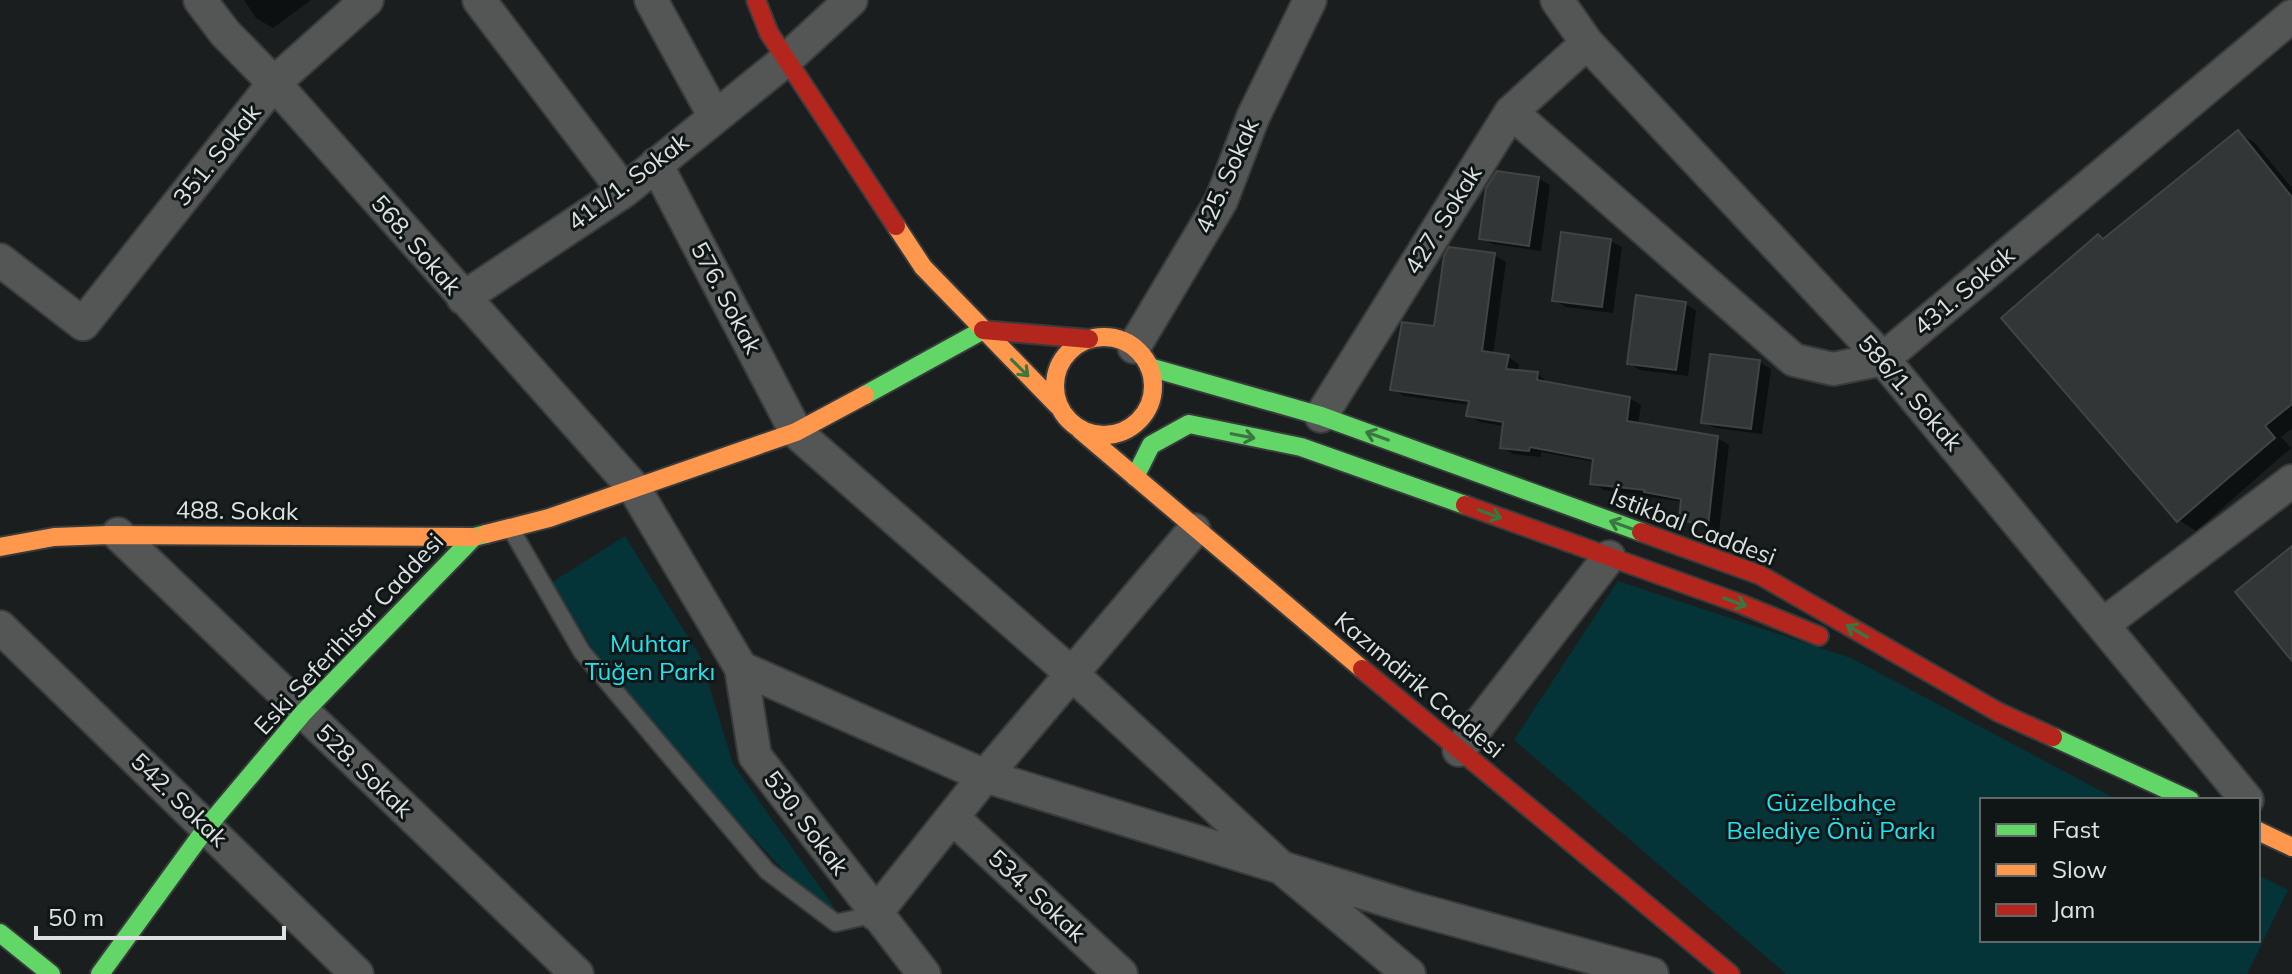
<svg xmlns="http://www.w3.org/2000/svg" width="2292" height="974" viewBox="0 0 2292 974" font-family="Mulish,sans-serif">
<style>
.green{fill:#043438}
.shadow{fill:#0007}
.building{fill:#333636;stroke:#414444;stroke-width:2}
.lines{fill:none;stroke-linecap:round;stroke-linejoin:round}
.lane-casing{stroke:#383b3b;stroke-width:20}
.street-casing{stroke:#383b3b;stroke-width:36}
.fast-casing{stroke:#383b3b;stroke-width:22}
.slow-casing{stroke:#383b3b;stroke-width:22}
.jam-casing{stroke:#383b3b;stroke-width:22}
.lane{stroke:#545656;stroke-width:16}
.street{stroke:#545656;stroke-width:32}
.fast{stroke:#63d668;stroke-width:18}
.slow{stroke:#ff974d;stroke-width:18}
.jam{stroke:#b3261e;stroke-width:18}
.oneway{stroke:#3a763f}
.labels{text-anchor:middle;stroke-width:6;stroke-linejoin:round;paint-order:stroke}
.street-label{font-size:24px;fill:#dde1e1;stroke:#101616}
.park-label{font-size:24px;fill:#1ee4f1;stroke:#101616}
</style>
<rect width="100%" height="100%" fill="#1a1e1e"/>
<path class="green" d="M 625,536 L 700,656 L 733,764 L 836,910 L 831,915 L 806,894 L 706,788 L 618,690 L 552,582 Z
M 1618,581 L 1851,658 L 2118,800 L 1982,800 L 1982,940 L 2258,940 L 2258,875 L 2288,890 L 2247,974 L 1786,974 L 1514,740 Z"/>
<path class="shadow" d="M 244,0 L 311,0 L 273,28 L 256,18 Z
M 2238,133 L 2255,143 L 2292,188 L 2292,428 L 2281,437 L 2291,448 L 2196,531 L 2179,520 L 2099,236 L 2105,240 Z
M 1538,178 L 1550,185 L 1541,251 L 1493,244 L 1482,238 Z
M 1610,241 L 1622,247 L 1613,313 L 1566,307 L 1554,300 Z
M 1494,255 L 1506,262 L 1493,355 L 1508,357 L 1519,364 L 1518,372 L 1538,374 L 1549,384 L 1629,398 L 1641,405 L 1638,425 L 1717,438 L 1729,445 L 1719,532 L 1681,518 L 1683,502 L 1604,490 L 1593,483 L 1595,462 L 1541,452 L 1541,457 L 1513,454 L 1502,447 L 1504,426 L 1480,422 L 1468,415 L 1470,405 L 1404,396 L 1393,389 Z
M 1685,304 L 1696,310 L 1688,376 L 1640,370 L 1629,363 Z
M 1759,362 L 1771,369 L 1762,434 L 1715,428 L 1703,422 Z"/>
<path class="building" d="M 2238,130 L 2292,197 L 2292,404 L 2265,426 L 2275,438 L 2177,522 L 2001,318 L 2098,234 L 2103,239 Z
M 1497,171 L 1539,177 L 1529,246 L 1479,239 L 1486,188 Z
M 1561,232 L 1611,239 L 1602,307 L 1552,301 Z
M 1449,247 L 1495,253 L 1482,351 L 1509,355 L 1506,369 L 1538,372 L 1537,380 L 1630,397 L 1627,421 L 1718,436 L 1708,527 L 1679,519 L 1681,499 L 1644,492 L 1645,490 L 1590,484 L 1593,459 L 1530,447 L 1529,451 L 1500,448 L 1503,422 L 1466,416 L 1469,401 L 1390,390 L 1402,322 L 1434,326 L 1444,256 Z
M 1636,295 L 1686,302 L 1676,370 L 1627,364 Z
M 1710,354 L 1760,360 L 1751,429 L 1701,423 Z
M 2292,546 L 2292,661 L 2235,592 Z"/>
<g class="lines">
<g class="lane-casing">
<path id="lane" d="M 511,529 L 582,652 L 767,871 L 836,923 L 875,914"/>
</g>
<g class="street-casing">
<path id="street" d="M 200,0 L 225,33 L 274,83 L 634,488 L 741,668 L 755,756 L 924,974
M 479,0 L 624,191
M 651,0 L 715,117
M 1557,0 L 1587,43 L 1883,359 L 2247,800
M 1511,112 L 1794,360 L 1833,369 L 1883,359 L 2292,16
M 656,164 L 796,432 L 1072,674 L 1284,870 L 1409,974
M 0,260 L 83,324 L 274,83 L 367,0
M 463,298 L 624,191 L 787,59 L 851,0
M 1134,347 L 1221,201 L 1253,117 L 1310,0
M 1321,416 L 1511,112 L 1587,43
M 118,534 L 577,974
M 2105,623 L 2292,481
M 0,627 L 357,974
M 741,668 L 985,776 L 1412,908 L 1652,974
M 1459,750 L 1609,557
M 953,818 L 1121,974
M 875,914 L 985,776 L 1194,530"/>
</g>
<g class="fast-casing">
<path id="fast" d="M 1149,367 L 1321,416 L 1641,532
M 865,395 L 983,330
M 1135,477 L 1151,445 L 1189,424 L 1301,447 L 1465,505
M 2053,737 L 2190,800
M 0,933 L 51,974
M 100,974 L 207,827 L 303,713 L 474,537 L 486,534"/>
</g>
<g class="slow-casing">
<path id="slow" d="M 896,226 L 923,267 L 1058,406
M1055 386a49 49 0 1 1 98 0a49 49 0 1 1-98 0Z
M 1080,430 L 1362,669
M 486,534 L 549,518 L 796,432 L 865,395
M 0,547 L 54,537 L 108,535 L 474,537
M 2258,831 L 2292,847"/>
</g>
<g class="jam-casing">
<path id="jam" d="M 756,0 L 769,33 L 896,226
M 983,330 L 1089,339
M 1465,505 L 1741,604 L 1819,636
M 1641,532 L 1760,575 L 1998,712 L 2053,737
M 1362,669 L 1730,974"/>
</g>
<use href="#lane" class="lane"/>
<use href="#street" class="street"/>
<use href="#fast" class="fast"/>
<use href="#slow" class="slow"/>
<use href="#jam" class="jam"/>
</g>
<defs><path id="oneway-shaft" d="M-6 0H5M1.5-3L5.5 0L1.5 3" fill="none" stroke-width="1.6" stroke-linecap="round" stroke-linejoin="round" transform="scale(2)"/></defs>
<g class="oneway">
<use href="#oneway-shaft" transform="translate(1020 368) rotate(45)"/>
<use href="#oneway-shaft" transform="translate(1243 436) rotate(11)"/>
<use href="#oneway-shaft" transform="translate(1377 436) rotate(-160)"/>
<use href="#oneway-shaft" transform="translate(1490 514) rotate(20)"/>
<use href="#oneway-shaft" transform="translate(1621 525) rotate(-160)"/>
<use href="#oneway-shaft" transform="translate(1735 602) rotate(20)"/>
<use href="#oneway-shaft" transform="translate(1857 631) rotate(-150)"/>
</g>
<g class="labels">
<g class="street-label">
<text transform="translate(217 155) rotate(-51)" y="8">351. Sokak</text>
<text transform="translate(1227 176) rotate(-66)" y="8">425. Sokak</text>
<text transform="translate(628 182) rotate(-37)" y="8">411/1. Sokak</text>
<text transform="translate(1443 220) rotate(-58)" y="8">427. Sokak</text>
<text transform="translate(416 245) rotate(49)" y="8">568. Sokak</text>
<text transform="translate(1964 291) rotate(-40)" y="8">431. Sokak</text>
<text transform="translate(726 298) rotate(62)" y="8">576. Sokak</text>
<text transform="translate(1910 393) rotate(49)" y="8">586/1. Sokak</text>
<text transform="translate(237 511) rotate(1)" y="8">488. Sokak</text>
<text transform="translate(1693 527) rotate(21)" y="8">İstikbal Caddesi</text>
<text transform="translate(349 634) rotate(-47)" y="8">Eski Seferihisar Caddesi</text>
<text transform="translate(1419 685) rotate(40)" y="8">Kazımdirik Caddesi</text>
<text transform="translate(364 771) rotate(44)" y="8">528. Sokak</text>
<text transform="translate(179 800) rotate(44)" y="8">542. Sokak</text>
<text transform="translate(806 823) rotate(53)" y="8">530. Sokak</text>
<text transform="translate(1037 896) rotate(43)" y="8">534. Sokak</text>
</g>
<g class="park-label">
<text x="650" y="652">Muhtar<tspan x="650" dy="28">Tüğen Parkı</tspan></text>
<text x="1831" y="811">Güzelbahçe<tspan x="1831" dy="28">Belediye Önü Parkı</tspan></text>
</g>
</g>
<rect x="1980" y="798" width="280" height="144" fill="#101616" stroke="#626767" stroke-width="2"/>
<rect x="1996" y="824" width="40" height="12" fill="#63d668" stroke="#626767" stroke-width="2"/>
<text x="2052" y="838" font-size="24" fill="#dde1e1">Fast</text>
<rect x="1996" y="864" width="40" height="12" fill="#ff974d" stroke="#626767" stroke-width="2"/>
<text x="2052" y="878" font-size="24" fill="#dde1e1">Slow</text>
<rect x="1996" y="904" width="40" height="12" fill="#b3261e" stroke="#626767" stroke-width="2"/>
<text x="2052" y="918" font-size="24" fill="#dde1e1">Jam</text>
<path d="M36 926v12h248v-12" fill="none" stroke="#dde1e1" stroke-width="4"/>
<text x="48" y="926" font-size="24" fill="#dde1e1" stroke="#101616" stroke-width="6" paint-order="stroke">50 m</text>
</svg>
